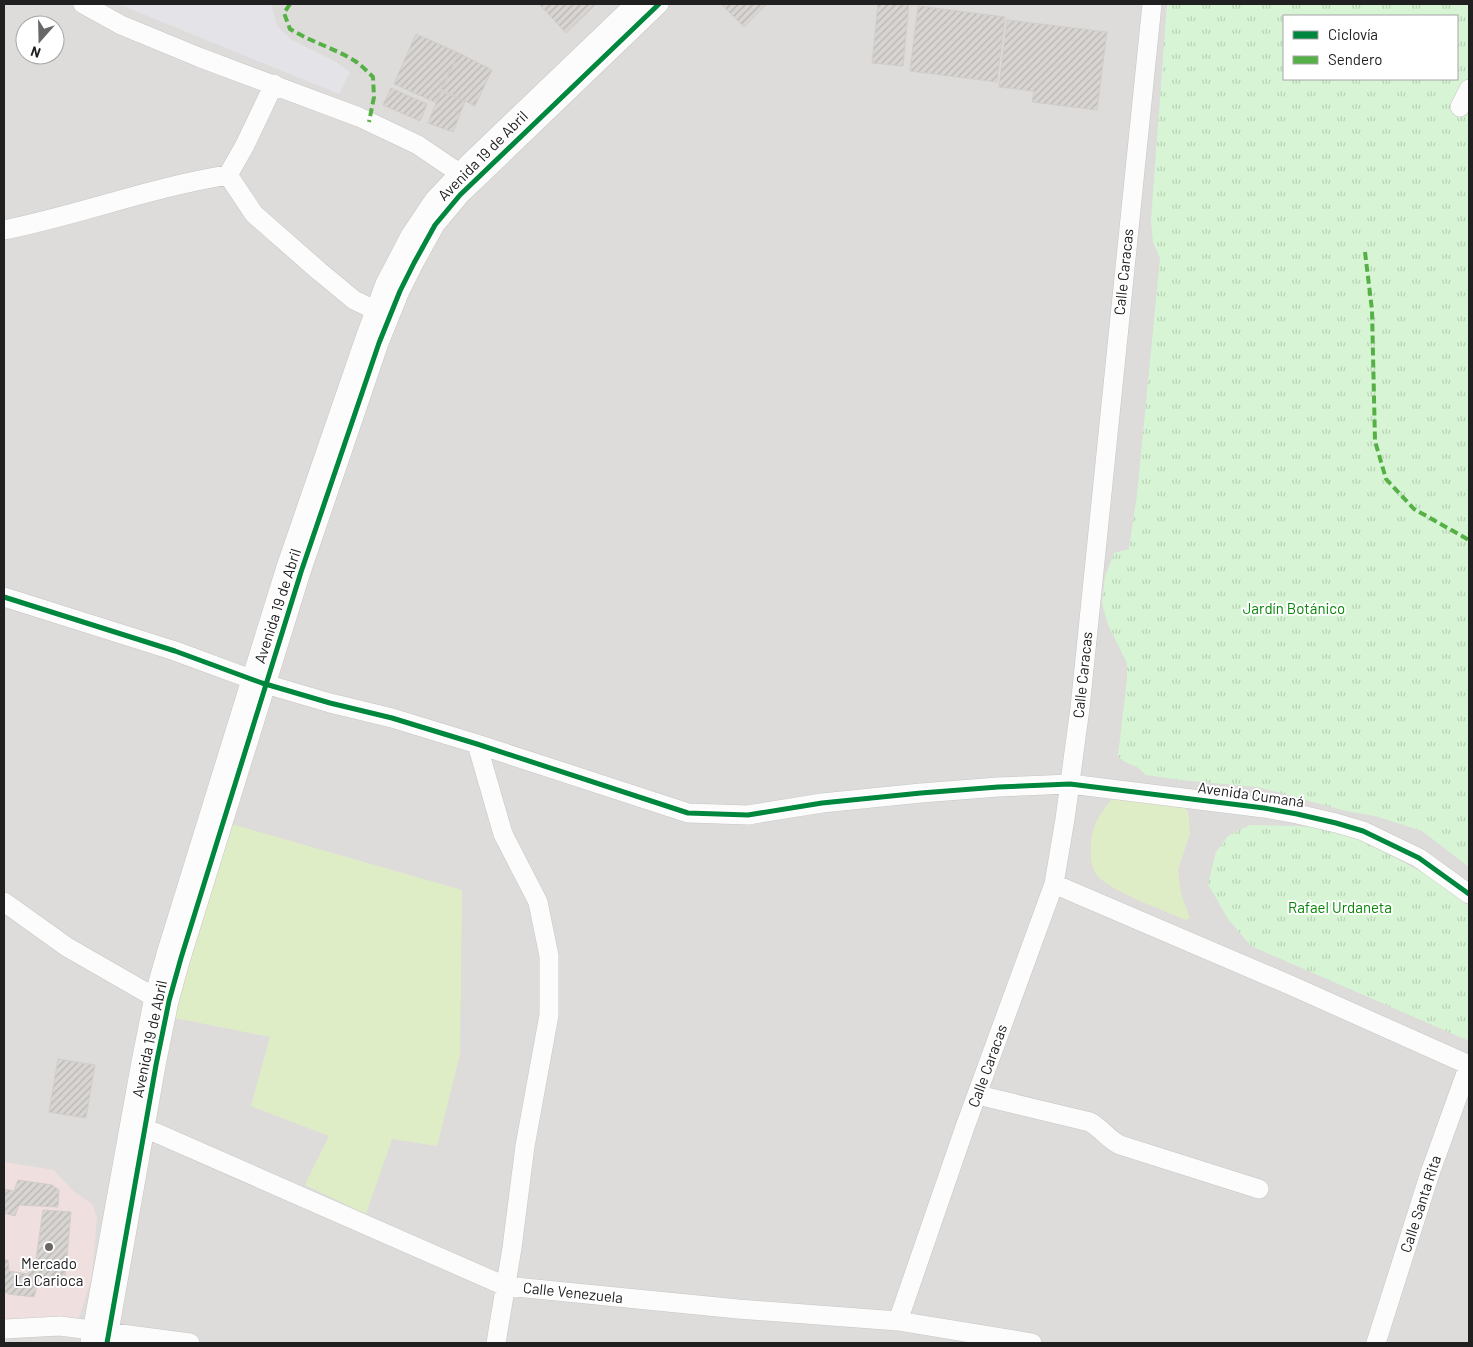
<svg xmlns="http://www.w3.org/2000/svg" width="1473" height="1347" viewBox="0 0 1473 1347" font-family="Barlow,sans-serif">
<style>
.residential{fill:#dddcda;fill-rule:evenodd}
.commercial{fill:#f0dfdf}
.grass{fill:#dfedc7}
.park{fill:url(#park-tufts);fill-rule:evenodd}
.plaza{fill:#e4e3e8}
.building{fill:url(#building-hatch);stroke:#d2cdca}
.lines{fill:none;stroke-linecap:round;stroke-linejoin:round}
.minor-casing{stroke:#c7c6c5;stroke-width:20}
.minor{stroke:#fcfcfc;stroke-width:19}
.quiet{stroke:#55b145;stroke-width:4;stroke-dasharray:8 4;stroke-linecap:butt}
.cycleway-casing{stroke:#fff;stroke-width:8}
.cycleway{stroke:#00873e;stroke-width:5}
.poi-dot{fill:#686766;stroke:#fff;stroke-width:2}
.labels{text-anchor:middle;stroke-width:4;stroke-linejoin:round;paint-order:stroke}
.street-label{font-size:15px;fill:#202020;stroke:#fff}
.park-label{font-size:15px;fill:#088607;stroke:#fff}
.poi-label{font-size:15px;fill:#202020;stroke:#fff}
</style>
<defs>
<pattern id="park-tufts" width="24" height="20" patternUnits="userSpaceOnUse" patternTransform="scale(1.25)"><rect width="24" height="20" fill="#d7f5d4"/><path d="M3 7l-1-3M5 7V3M7 7l1-3M15 17l-1-3M17 17v-4M19 17l1-3" fill="none" stroke="#b8d2b6"/></pattern>
<pattern id="building-hatch" width="6" height="6" patternUnits="userSpaceOnUse" patternTransform="scale(1.25)"><rect width="6" height="6" fill="#d7d4d1"/><path d="M-1 1l2-2M0 6l6-6M5 7l2-2" fill="none" stroke="#b8b6b3"/></pattern>
</defs>
<rect width="100%" height="100%" fill="#eeece9"/>
<path class="residential" d="M 4,4 L 1469,4 L 1469,1343 L 4,1343 ZM 1284,16 L 1457,16 L 1457,79 L 1284,79 ZM 25,25 L 55,25 L 55,55 L 25,55 Z"/>
<path class="commercial" d="M 4,1162 L 54,1170 L 72,1190 L 92,1204 L 97,1217 L 92,1276 L 80,1315 L 73,1328 L 4,1329 Z"/>
<path class="grass" d="M 1117,794 L 1178,797 L 1188,812 L 1190,833 L 1178,870 L 1181,894 L 1190,918 L 1186,920 C 1166,911 1109,891 1097,875 C 1090,866 1091,857 1091,846 C 1091,824 1103,809 1117,794 Z
M 228,823 L 462,890 L 460,1054 L 437,1146 L 392,1139 L 366,1214 L 305,1185 L 329,1136 L 251,1106 L 270,1037 L 170,1017 Z"/>
<path class="park" d="M 1167,4 L 1469,4 L 1469,867 L 1422,831 L 1375,816 L 1346,811 L 1258,787 L 1180,780 L 1146,775 L 1137,767 L 1125,762 L 1118,756 L 1127,679 L 1127,663 L 1108,625 L 1102,603 L 1105,577 L 1114,553 L 1129,549 L 1137,495 L 1160,258 L 1153,242 L 1151,220 ZM 1284,16 L 1457,16 L 1457,79 L 1284,79 Z
M 1250,825 L 1323,827 L 1369,843 L 1439,882 L 1469,906 L 1469,1041 L 1251,946 L 1228,919 L 1208,884 L 1216,852 L 1228,836 Z"/>
<path class="plaza" d="M 118,4 L 271,4 L 277,26 L 292,40 L 334,61 L 350,72 L 339,94 Z"/>
<path class="building" d="M 539,4 L 596,4 L 566,33 Z
M 721,4 L 767,4 L 744,27 Z
M 878,4 L 909,4 L 903,66 L 872,63 Z
M 918,6 L 1005,17 L 997,82 L 910,71 Z
M 1007,20 L 1107,32 L 1097,110 L 1032,102 L 1034,91 L 999,87 Z
M 416,34 L 459,53 L 441,91 L 437,103 L 394,84 Z
M 459,53 L 492,70 L 475,106 L 441,89 Z
M 391,88 L 427,104 L 420,121 L 383,105 Z
M 441,91 L 465,101 L 453,132 L 428,123 Z
M 58,1059 L 95,1065 L 86,1118 L 49,1112 Z
M 18,1180 L 52,1185 L 59,1190 L 58,1207 L 19,1205 L 15,1216 L 4,1213 L 4,1189 L 14,1191 Z
M 43,1210 L 71,1212 L 65,1279 L 39,1279 L 34,1297 L 8,1294 L 4,1291 L 4,1260 L 8,1260 L 9,1271 L 27,1274 L 35,1266 Z"/>
<g class="lines">
<g class="minor-casing">
<path id="minor" d="M 83,4 L 121,25 L 201,58 L 359,117 L 418,145 L 459,173
M 1460,107 L 1469,89
M 228,175 L 254,214 L 319,271 L 354,300 L 375,310
M 228,175 L 245,145 L 274,84
M 4,230 C 79,215 152,187 228,175
M 4,597 L 175,651 L 262,683 L 330,703 L 392,718 L 477,744 L 688,813 L 748,815 L 822,803 L 921,793 L 998,787 L 1070,784 L 1264,808 L 1297,814 L 1336,823 L 1363,831 L 1419,858 L 1469,894
M 477,744 L 503,834 L 538,902 L 549,956 L 549,1015 L 525,1146 L 512,1248 L 496,1343
M 1054,884 L 1290,985 L 1469,1065
M 4,902 L 67,947 L 154,997
M 978,1095 L 1090,1122 C 1102,1129 1108,1139 1120,1145 L 1259,1189
M 145,1128 L 505,1286 L 738,1309 L 898,1321 L 1032,1343
M 898,1321 L 965,1127 L 1054,884 L 1065,819 L 1080,708 L 1152,4
M 4,1329 L 60,1326 L 190,1343
M 90,1343 L 141,1062 L 154,997 L 166,954 L 286,567 L 365,338 L 385,284 L 410,236 L 434,200 L 470,162 L 635,4
M 107,1343 L 156,1065 L 169,1001 L 181,958 L 301,572 L 379,343 L 400,291 L 414,263 L 435,225 L 460,195 L 659,4
M 1376,1343 L 1430,1173 L 1469,1065"/>
</g>
<use href="#minor" class="minor"/>
<path class="quiet" d="M 290,4 L 284,13 L 290,29 C 311,42 334,48 355,61 C 361,65 367,71 373,77 L 374,97 L 369,122
M 1365,252 L 1372,310 L 1375,441 L 1386,479 L 1414,509 L 1469,540"/>
<g class="cycleway-casing">
<path id="cycleway" d="M 4,597 L 175,651 L 262,683 L 330,703 L 392,718 L 477,744 L 688,813 L 748,815 L 822,803 L 921,793 L 998,787 L 1070,784 L 1264,808 L 1297,814 L 1336,823 L 1363,831 L 1419,858 L 1469,894
M 107,1343 L 156,1065 L 169,1001 L 181,958 L 301,572 L 379,343 L 400,291 L 414,263 L 435,225 L 460,195 L 659,4"/>
</g>
<use href="#cycleway" class="cycleway"/>
</g>
<circle class="poi-dot" cx="49" cy="1247" r="5"/>
<g class="labels">
<g class="street-label">
<text transform="translate(483 156) rotate(-45)" y="5">Avenida 19 de Abril</text>
<text transform="translate(1124 272) rotate(-84)" y="5">Calle Caracas</text>
<text transform="translate(278 606) rotate(-72)" y="5">Avenida 19 de Abril</text>
<text transform="translate(1083 675) rotate(-84)" y="5">Calle Caracas</text>
<text transform="translate(1251 795) rotate(8)" y="5">Avenida Cumaná</text>
<text transform="translate(150 1039) rotate(-78)" y="5">Avenida 19 de Abril</text>
<text transform="translate(988 1066) rotate(-70)" y="5">Calle Caracas</text>
<text transform="translate(1421 1204) rotate(-72)" y="5">Calle Santa Rita</text>
<text transform="translate(573 1293) rotate(6)" y="5">Calle Venezuela</text>
</g>
<g class="park-label">
<text x="1294" y="614">Jardín Botánico</text>
<text x="1340" y="913">Rafael Urdaneta</text>
</g>
<g class="poi-label">
<text x="49" y="1269">Mercado<tspan x="49" dy="17">La Carioca</tspan></text>
</g>
</g>
<rect width="1473" height="1347" fill="none" stroke="#202020" stroke-width="10"/>
<rect x="1283" y="15" width="175" height="65" fill="#ffffff" stroke="#a6a6a6"/>
<rect x="1293" y="31" width="25" height="8" fill="#00873e" stroke="#a6a6a6"/>
<text x="1328" y="40" font-size="15" fill="#202020">Ciclovía</text>
<rect x="1293" y="56" width="25" height="8" fill="#55b145" stroke="#a6a6a6"/>
<text x="1328" y="65" font-size="15" fill="#202020">Sendero</text>
<g transform="translate(40 40) rotate(200)"><circle r="24" fill="#ffffff" stroke="#a6a6a6"/>
<path d="M0-4L9 19L0 12L-9 19Z" fill="#686766"/>
<text y="-8" font-size="14" font-weight="bold" text-anchor="middle" fill="#202020">N</text>
</g>
</svg>
